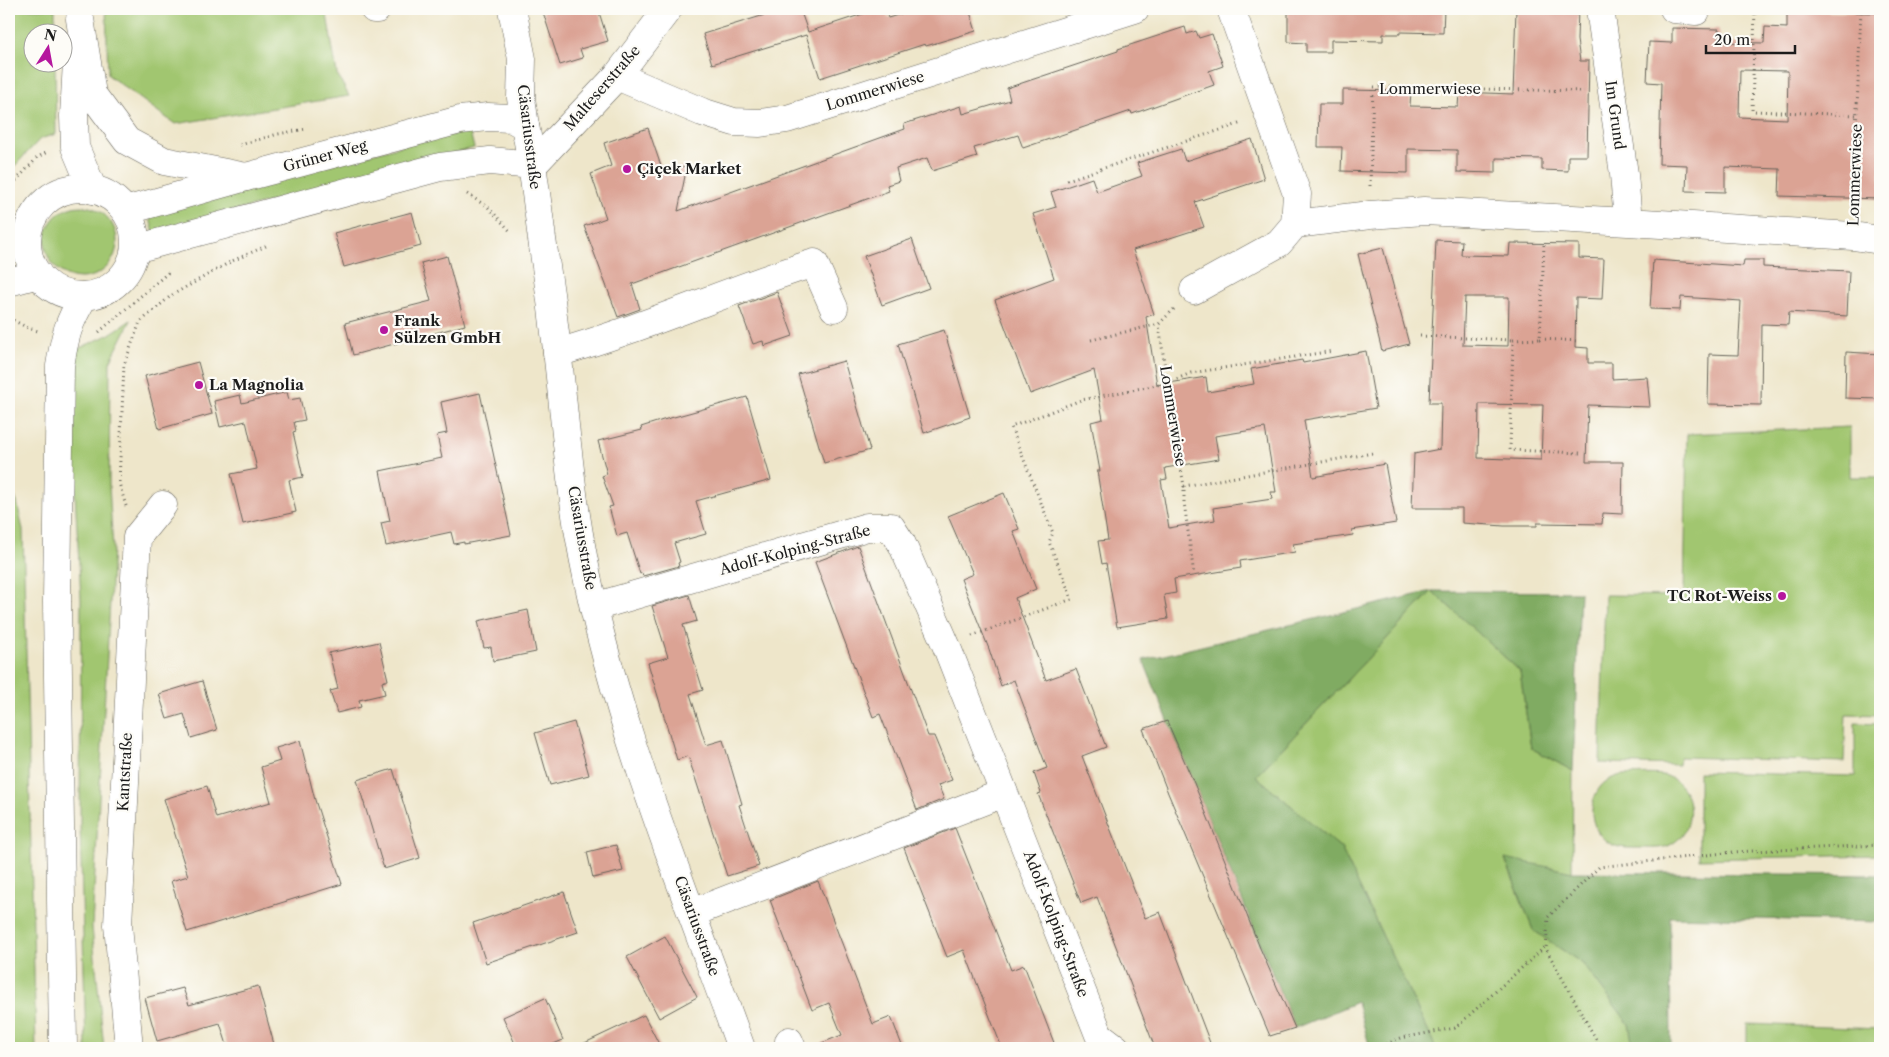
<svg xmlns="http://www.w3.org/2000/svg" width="1889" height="1057" viewBox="0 0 1889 1057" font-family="'Libre Caslon Text',serif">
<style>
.green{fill:#a1c670;stroke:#5e7146}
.forest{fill:#80ab62;stroke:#4e643f}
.building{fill:#dba394;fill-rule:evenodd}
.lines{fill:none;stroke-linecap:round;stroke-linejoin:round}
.minor-casing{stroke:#666359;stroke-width:29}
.major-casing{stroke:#666359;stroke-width:29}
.highway-casing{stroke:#666359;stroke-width:29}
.path{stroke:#666359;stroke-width:3;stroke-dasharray:1 4;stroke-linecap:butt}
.minor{stroke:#fff;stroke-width:28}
.major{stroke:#fff;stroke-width:28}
.highway{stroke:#fff;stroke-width:28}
.poi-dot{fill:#b5179e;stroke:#fdfcf7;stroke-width:2}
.labels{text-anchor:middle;stroke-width:4.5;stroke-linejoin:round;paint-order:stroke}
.street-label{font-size:15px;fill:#1c1c1c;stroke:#fdfcf7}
.poi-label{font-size:15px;font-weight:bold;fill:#1c1c1c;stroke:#fdfcf7;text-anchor:start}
</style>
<rect width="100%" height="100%" fill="#fdfcf7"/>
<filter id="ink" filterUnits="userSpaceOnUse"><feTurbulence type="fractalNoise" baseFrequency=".02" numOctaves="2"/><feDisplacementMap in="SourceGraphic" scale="10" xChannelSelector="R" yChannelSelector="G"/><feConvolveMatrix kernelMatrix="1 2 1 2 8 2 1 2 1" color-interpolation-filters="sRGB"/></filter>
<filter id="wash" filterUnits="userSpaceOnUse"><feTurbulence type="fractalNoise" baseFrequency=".0096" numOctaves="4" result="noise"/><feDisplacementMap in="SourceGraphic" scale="20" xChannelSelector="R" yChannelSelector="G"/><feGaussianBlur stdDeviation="1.12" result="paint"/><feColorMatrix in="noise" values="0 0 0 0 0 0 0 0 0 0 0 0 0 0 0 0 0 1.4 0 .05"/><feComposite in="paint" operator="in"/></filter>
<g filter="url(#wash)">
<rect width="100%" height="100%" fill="#eee6ca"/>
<path class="green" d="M 9,9 L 55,9 L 55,32 L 32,32 L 32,62 L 55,63 L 56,134 L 40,139 L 9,172 Z
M 106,9 L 326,9 L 337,74 L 349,96 L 175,124 L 108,75 Z
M 470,132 L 474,148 L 154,232 L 148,213 L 427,139 Z
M45 242a36 36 0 1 1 72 0a36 36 0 1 1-72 0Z
M 131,320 L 110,362 L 109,486 L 113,548 L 92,927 L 104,1048 L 86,1048 L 80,824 L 81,599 L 70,405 L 73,351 L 108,335 Z
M 1850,427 L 1850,477 L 1880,477 L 1880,715 L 1846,714 L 1844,762 L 1680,757 L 1679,765 L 1600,763 L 1605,595 L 1684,596 L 1687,434 Z
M 9,483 L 17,502 L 23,530 L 36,1048 L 12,1048 L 9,1020 Z
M 1432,591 L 1520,671 L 1531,748 L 1573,771 L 1572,872 L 1505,859 L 1533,930 L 1583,964 L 1629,1024 L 1634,1048 L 1436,1048 L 1341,848 L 1256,776 Z
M 1855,723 L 1880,724 L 1880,855 L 1699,859 L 1699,772 L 1855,776 Z
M 1621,775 C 1631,775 1659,773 1667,776 C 1696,787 1698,833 1668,846 C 1660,849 1650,848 1642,848 C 1631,848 1618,849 1609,843 C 1589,830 1587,803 1601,786 C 1606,780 1614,777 1621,775 Z
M 1747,1024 L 1880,1029 L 1880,1048 L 1747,1048 Z"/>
<path class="forest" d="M 1432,591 L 1580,592 L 1573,771 L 1531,748 L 1520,671 L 1432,591 L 1256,776 L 1341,848 L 1436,1048 L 1370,1048 L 1357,1002 L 1295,1028 L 1143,660 Z
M 1505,858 L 1572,872 L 1880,875 L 1880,922 L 1670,917 L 1671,1048 L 1633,1048 L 1629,1024 L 1583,964 L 1533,930 Z"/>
<g id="blocks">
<path class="building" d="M 542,9 L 598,9 L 608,41 L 580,49 L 583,58 L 560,65 Z
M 784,9 L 800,9 L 808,32 L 878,9 L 885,9 L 888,18 L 918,9 L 969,9 L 976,31 L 926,46 L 925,44 L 820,78 L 806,35 L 712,64 L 703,34 Z
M 1288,9 L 1444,9 L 1443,33 L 1400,32 L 1400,34 L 1383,34 L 1383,41 L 1331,40 L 1331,52 L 1306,52 L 1306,43 L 1288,42 Z
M 1516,9 L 1578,9 L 1577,40 L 1580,61 L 1589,61 L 1587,156 L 1568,156 L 1568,171 L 1542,170 L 1542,159 L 1496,158 L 1496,173 L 1457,172 L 1457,150 L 1408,149 L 1408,173 L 1341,171 L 1342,147 L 1318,147 L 1319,104 L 1343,104 L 1343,90 L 1411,91 L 1410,106 L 1458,107 L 1459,92 L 1513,94 Z
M 1787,11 L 1880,13 L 1880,199 L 1779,196 L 1780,169 L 1725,167 L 1725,192 L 1686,191 L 1687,165 L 1659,164 L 1661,83 L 1647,82 L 1649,42 L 1672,43 L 1672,28 L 1719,29 L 1718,42 L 1764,43 L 1765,27 L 1787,28 ZM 1740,70 L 1788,71 L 1787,119 L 1739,117 Z
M 1185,27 L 1187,34 L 1196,31 L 1199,38 L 1212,34 L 1223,66 L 1209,71 L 1214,85 L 1132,114 L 1131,111 L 1023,148 L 1018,135 L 974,148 L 977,157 L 932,171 L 927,158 L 896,168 L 899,181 L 887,185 L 889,191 L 632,284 L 640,309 L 618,317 L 584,226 L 606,218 L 591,174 L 611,166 L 604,143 L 648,128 L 662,169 L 687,166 L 678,211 L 905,129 L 904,124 L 961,106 L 963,114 L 1010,100 L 1007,88 L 1118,51 L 1118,49 Z
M 1252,139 L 1264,179 L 1195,202 L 1204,227 L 1133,250 L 1154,314 L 1146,317 L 1157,385 L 1206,377 L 1208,392 L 1254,384 L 1251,369 L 1302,360 L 1303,363 L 1366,351 L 1376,408 L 1304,420 L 1313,477 L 1385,464 L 1396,523 L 1352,530 L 1353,535 L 1293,544 L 1295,552 L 1240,561 L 1241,568 L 1174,579 L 1176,593 L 1164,595 L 1168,619 L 1117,627 L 1106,563 L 1102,564 L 1098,541 L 1108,540 L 1097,471 L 1100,471 L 1091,422 L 1103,419 L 1094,370 L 1030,394 L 995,300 L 1054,278 L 1033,214 L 1056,207 L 1051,192 L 1092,178 L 1097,192 L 1142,176 L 1137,163 L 1181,149 L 1185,161 ZM 1265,428 L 1276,492 L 1271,492 L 1272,499 L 1213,508 L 1215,520 L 1169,528 L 1161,480 L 1167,479 L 1165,468 L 1219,459 L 1215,436 Z
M 412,212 L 421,246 L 344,267 L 334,233 Z
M 912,239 L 929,288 L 882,305 L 864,256 Z
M 1436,240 L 1462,241 L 1461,255 L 1509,256 L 1510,243 L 1579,244 L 1579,258 L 1604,259 L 1602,299 L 1576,298 L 1575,347 L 1588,348 L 1588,363 L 1612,363 L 1612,379 L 1647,377 L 1650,407 L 1588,405 L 1586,462 L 1623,462 L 1622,514 L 1603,513 L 1602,524 L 1537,523 L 1537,526 L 1504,526 L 1462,523 L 1462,508 L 1412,508 L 1414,454 L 1440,449 L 1441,403 L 1429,403 ZM 1465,297 L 1509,297 L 1508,346 L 1463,345 ZM 1479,404 L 1543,405 L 1541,460 L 1478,458 Z
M 1383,248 L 1409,344 L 1382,351 L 1358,254 Z
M 447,256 L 465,325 L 353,355 L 345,323 L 431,301 L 421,263 Z
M 1653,260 L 1743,266 L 1744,260 L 1763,260 L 1763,267 L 1849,271 L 1847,316 L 1789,312 L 1788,325 L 1762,324 L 1761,405 L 1708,404 L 1709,354 L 1738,355 L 1741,301 L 1681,297 L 1680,310 L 1650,309 Z
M 777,292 L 793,336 L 764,346 L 763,341 L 753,344 L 739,306 Z
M 944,330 L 970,417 L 924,433 L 898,344 Z
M 1846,352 L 1880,354 L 1880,399 L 1845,398 Z
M 844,361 L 870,450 L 824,463 L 798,374 Z
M 198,362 L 212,414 L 159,429 L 145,376 Z
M 287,392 L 289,400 L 300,398 L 305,420 L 294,422 L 296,431 L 293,432 L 303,477 L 289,480 L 296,512 L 243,524 L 231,474 L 257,469 L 246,421 L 220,427 L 214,401 L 240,395 L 242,403 Z
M 480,393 L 511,535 L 464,544 L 464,542 L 454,544 L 451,532 L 386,546 L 381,523 L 390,521 L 380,471 L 442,458 L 437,435 L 447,433 L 441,402 Z
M 747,397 L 771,480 L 696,501 L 706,534 L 674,543 L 680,562 L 678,563 L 679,566 L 643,576 L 642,573 L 640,574 L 627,533 L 617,536 L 609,507 L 613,506 L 602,476 L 607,474 L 598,441 L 642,430 L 641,427 L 663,420 Z
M 1004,493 L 1019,529 L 1013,531 L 1036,589 L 1015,598 L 1046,680 L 1076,669 L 1106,747 L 1082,756 L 1145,918 L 1160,912 L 1212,1048 L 1155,1048 L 1097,897 L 1081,903 L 1038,794 L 1041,793 L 1034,773 L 1047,768 L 1014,680 L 1001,686 L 989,649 L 961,579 L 973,574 L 948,516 Z
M 858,546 L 928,736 L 934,736 L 952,780 L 938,785 L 944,799 L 917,810 L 880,714 L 873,717 L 815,562 Z
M 689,595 L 697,621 L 683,625 L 703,690 L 690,694 L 706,745 L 723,740 L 742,804 L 739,805 L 759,866 L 727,876 L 688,756 L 677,760 L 648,663 L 668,657 L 652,606 Z
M 528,610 L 536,652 L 493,661 L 491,647 L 484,648 L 478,621 Z
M 379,642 L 388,680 L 382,682 L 385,694 L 359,700 L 361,707 L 337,713 L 330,691 L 338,689 L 329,653 Z
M 202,681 L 217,730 L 191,738 L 184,714 L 167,719 L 159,694 Z
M 1167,721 L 1194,783 L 1260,948 L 1295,1028 L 1270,1036 L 1168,793 L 1143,729 Z
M 574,722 L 589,775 L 550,785 L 535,733 Z
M 300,741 L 315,800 L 342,884 L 187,932 L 171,881 L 188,876 L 164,799 L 207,786 L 216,818 L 271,802 L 261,767 L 280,761 L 276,748 Z
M 393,769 L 420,858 L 384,869 L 357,780 Z
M 955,828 L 1011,970 L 1024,965 L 1056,1048 L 1002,1048 L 964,950 L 947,957 L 904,848 Z
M 616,845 L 623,871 L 593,878 L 587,852 Z
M 818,881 L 873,1024 L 891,1017 L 903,1048 L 814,1048 L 814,1046 L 842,1035 L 829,1003 L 812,1010 L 770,900 Z
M 564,892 L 578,932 L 486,963 L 473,923 Z
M 665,936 L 697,997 L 659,1018 L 627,957 Z
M 258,986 L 275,1048 L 228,1048 L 220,1023 L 157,1041 L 145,998 L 183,988 L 189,1005 Z
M 545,998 L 563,1040 L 544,1048 L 517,1048 L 503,1017 Z
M 644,1015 L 661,1048 L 574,1048 Z"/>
</g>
</g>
<g filter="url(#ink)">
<use href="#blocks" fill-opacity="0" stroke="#666359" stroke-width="1"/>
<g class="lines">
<g class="minor-casing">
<path id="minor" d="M 374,9 L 377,9
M 512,9 L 522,59 L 521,98 L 525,126
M 1600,9 L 1624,174 L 1628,222
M 1674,9 L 1696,11
M 617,76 L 702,112 L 734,122 L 760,123 L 787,119 L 1135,9
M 533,165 L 617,76 L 668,9
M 1295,224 L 1370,215 L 1424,211 L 1628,222 L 1853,236 L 1880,240
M 1194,290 L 1279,243 L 1295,224 L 1297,194 L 1231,9
M 557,353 C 645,328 728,290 814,263 L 834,308
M 594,607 L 867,527 L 891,527 L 902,544 L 946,645 L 1099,1035 L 1116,1048
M 692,913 L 1004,793
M 789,1041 L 792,1048
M 129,1048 L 118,925 L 137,537 L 163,505"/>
</g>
<g class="major-casing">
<path id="major" d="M27 242a54 54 0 1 1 108 0a54 54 0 1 1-108 0Z
M 125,211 L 246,177 L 460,120 L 488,117 L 511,118 L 525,126 C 533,164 537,201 542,239 C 546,268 551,296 554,325 C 563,394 567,464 579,534 C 609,711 681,880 741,1048
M 135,249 L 440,167 L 490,161 L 533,165
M 9,282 L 38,274"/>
</g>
<g class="highway-casing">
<path id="highway" d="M 80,19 L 92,94 L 127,141 L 164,161 L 246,177
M 77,62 L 74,116 L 75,147 L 93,190
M 63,1048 L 57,602 L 60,366 C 65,335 68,323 84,296"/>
</g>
<path class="path" d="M 1755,9 L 1752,111 L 1858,115
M 240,145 L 278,134 L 306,129
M 1067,180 L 1242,123
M 1370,186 L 1373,87 L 1584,91
M 9,188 L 38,157 L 47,152
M 467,194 L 488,207 L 511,232
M 1853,208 L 1861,9
M 1544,245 L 1540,339 L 1513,340 L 1510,450 L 1581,453
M 1174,309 L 1159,324 L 1167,383 L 1184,486 L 1373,453
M 9,318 L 28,328 L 38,331
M 99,332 L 170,271
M 1420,336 L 1513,340
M 1540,339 L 1579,341
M 1091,340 L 1159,324
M 1184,486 L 1184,502 L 1194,575
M 126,506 L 119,483 L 124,365 L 140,322 L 172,295 L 232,261 L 266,246
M 972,636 L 1072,599 L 1049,542 L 1053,533 L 1011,427 L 1081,400 L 1167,383 L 1191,373 L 1333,351
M 1377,1048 L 1401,1038 L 1455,1028 L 1546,946
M 1600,1048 L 1597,1041 L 1546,949 L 1548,917 L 1599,867 L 1733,852 L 1880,845"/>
<use href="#minor" class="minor"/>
<use href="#major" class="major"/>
<use href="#highway" class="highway"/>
</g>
</g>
<g class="poi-dot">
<circle cx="627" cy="169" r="5"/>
<circle cx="384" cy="330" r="5"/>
<circle cx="199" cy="385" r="5"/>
<circle cx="1782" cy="596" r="5"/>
</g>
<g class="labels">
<g class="street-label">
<text transform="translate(602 88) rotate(-49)" y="5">Malteserstraße</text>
<text x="1430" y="94">Lommerwiese</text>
<text transform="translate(875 91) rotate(-17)" y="5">Lommerwiese</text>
<text transform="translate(1615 115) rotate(82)" y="5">Im Grund</text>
<text transform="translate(529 137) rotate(83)" y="5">Cäsariusstraße</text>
<text transform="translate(325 156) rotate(-15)" y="5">Grüner Weg</text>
<text transform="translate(1855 175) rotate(-88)" y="5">Lommerwiese</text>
<text transform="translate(1173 416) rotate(81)" y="5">Lommerwiese</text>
<text transform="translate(582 538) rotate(80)" y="5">Cäsariusstraße</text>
<text transform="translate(795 550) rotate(-15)" y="5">Adolf-Kolping-Straße</text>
<text transform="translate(125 772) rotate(-87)" y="5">Kantstraße</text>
<text transform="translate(1056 924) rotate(69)" y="5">Adolf-Kolping-Straße</text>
<text transform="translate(697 926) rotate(70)" y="5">Cäsariusstraße</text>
</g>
<g class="poi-label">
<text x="637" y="174">Çiçek Market</text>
<text x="394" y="326">Frank<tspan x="394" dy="17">Sülzen GmbH</tspan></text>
<text x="209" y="390">La Magnolia</text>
<text x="1772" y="601" text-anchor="end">TC Rot-Weiss</text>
</g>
</g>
<rect width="1889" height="1057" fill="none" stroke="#fdfcf7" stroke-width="30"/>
<g transform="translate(48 48) rotate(11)"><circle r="24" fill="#fdfcf7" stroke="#a3a29f"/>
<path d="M0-4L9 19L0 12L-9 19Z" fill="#b5179e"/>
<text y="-8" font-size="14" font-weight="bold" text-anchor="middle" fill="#1c1c1c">N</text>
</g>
<path d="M1706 45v8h89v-8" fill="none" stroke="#1c1c1c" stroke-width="2.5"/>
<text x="1714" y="45" font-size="15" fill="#1c1c1c" stroke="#fdfcf7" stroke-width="4" paint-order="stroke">20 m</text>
</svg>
